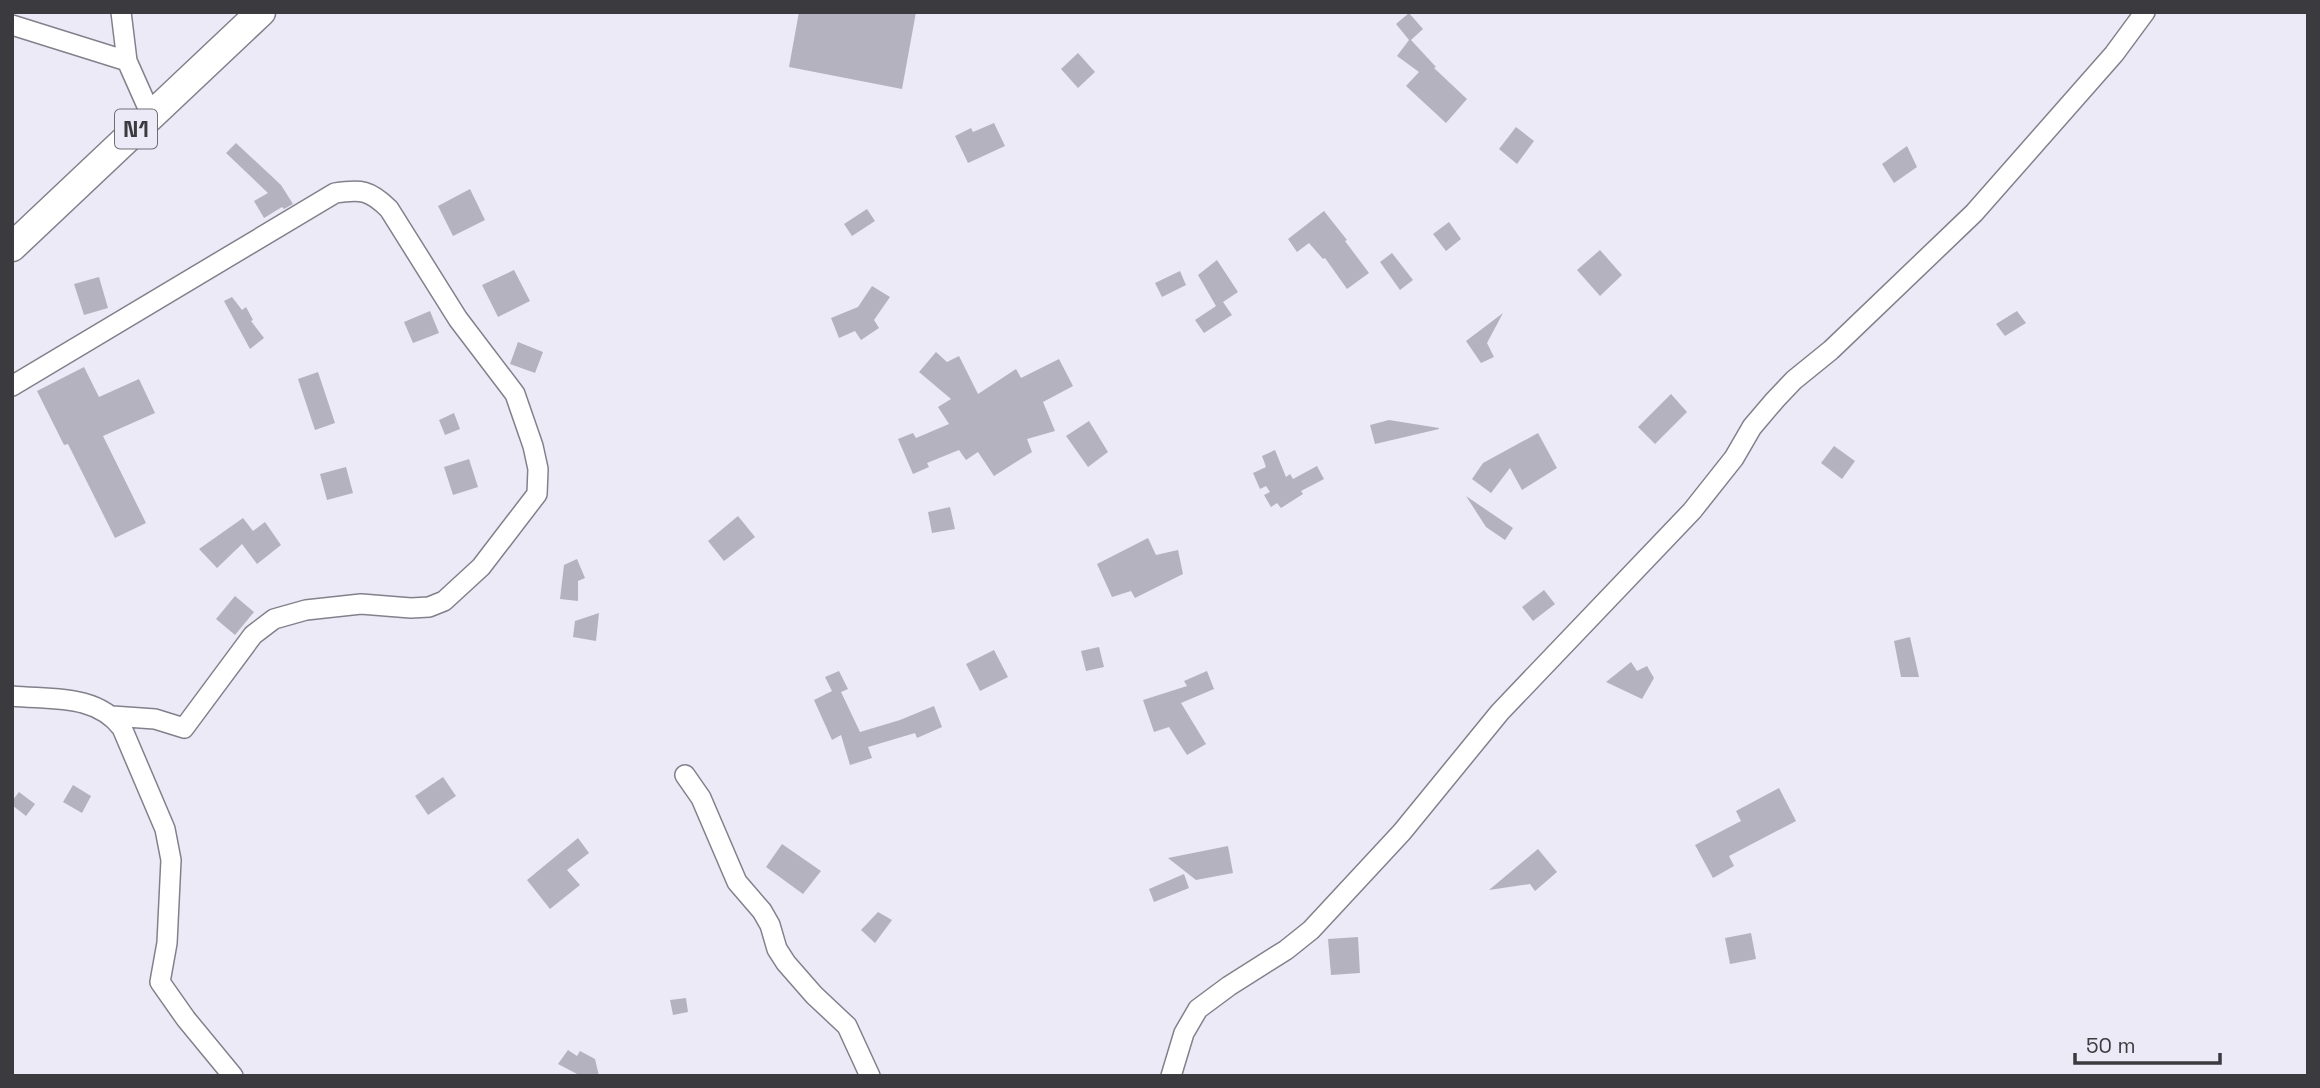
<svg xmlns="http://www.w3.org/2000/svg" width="2320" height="1088" viewBox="0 0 2320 1088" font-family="'Space Grotesk',sans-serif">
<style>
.building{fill:#b4b2be}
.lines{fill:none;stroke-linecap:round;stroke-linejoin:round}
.minor-casing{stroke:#82808b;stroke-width:22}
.highway-casing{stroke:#82808b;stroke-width:31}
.minor{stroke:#fff;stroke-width:19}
.highway{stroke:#fff;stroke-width:28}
.labels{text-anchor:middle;stroke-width:6;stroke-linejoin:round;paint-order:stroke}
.shield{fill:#eceaf7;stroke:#706f76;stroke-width:2}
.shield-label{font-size:23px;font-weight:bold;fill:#3b3a3f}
</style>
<rect width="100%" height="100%" fill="#eceaf7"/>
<path class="building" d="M 799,12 L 916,12 L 902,89 L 789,67 Z
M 1409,13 L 1423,29 L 1411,40 L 1436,67 L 1434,68 L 1467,99 L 1446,123 L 1406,86 L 1419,72 L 1397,56 L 1409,40 L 1396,24 Z
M 1078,53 L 1095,72 L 1078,88 L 1061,69 Z
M 994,123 L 1005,146 L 968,163 L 955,136 L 971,128 L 973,132 Z
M 1516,127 L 1534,141 L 1517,164 L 1499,149 Z
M 236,143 L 281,185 L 293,204 L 284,209 L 282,207 L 264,218 L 254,201 L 268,193 L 226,153 Z
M 1907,146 L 1917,167 L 1894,183 L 1882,164 Z
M 470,189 L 485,220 L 453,236 L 438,206 Z
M 867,209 L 875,221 L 852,236 L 844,224 Z
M 1324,211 L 1347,240 L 1345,241 L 1369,273 L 1347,289 L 1325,258 L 1323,259 L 1309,243 L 1297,252 L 1288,239 Z
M 1449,222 L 1461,239 L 1446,251 L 1433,234 Z
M 1600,250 L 1622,275 L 1600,296 L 1577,270 Z
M 1392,253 L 1413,280 L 1400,290 L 1380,262 Z
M 1217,260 L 1238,292 L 1223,302 L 1232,315 L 1204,333 L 1195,320 L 1216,306 L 1198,275 Z
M 514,270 L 530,301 L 498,317 L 482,285 Z
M 1180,271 L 1186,285 L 1162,297 L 1155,283 Z
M 99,277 L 108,308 L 84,315 L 74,284 Z
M 872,286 L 890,297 L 874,320 L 879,328 L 861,340 L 855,331 L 839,338 L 831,318 L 858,307 Z
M 232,297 L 242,310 L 246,307 L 253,320 L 251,321 L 264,338 L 250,349 L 224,301 Z
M 430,311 L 439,333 L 413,343 L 404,322 Z
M 2017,311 L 2026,323 L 2005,336 L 1996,324 Z
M 1503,313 L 1487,343 L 1494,357 L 1481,363 L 1466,341 Z
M 518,342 L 543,352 L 535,373 L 510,364 Z
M 936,352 L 947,362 L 959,356 L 978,394 L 1016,369 L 1021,378 L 1059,359 L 1073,386 L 1043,402 L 1055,431 L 1027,439 L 1032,452 L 994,476 L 978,452 L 966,460 L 959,450 L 927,463 L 929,467 L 913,474 L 898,439 L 913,433 L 916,438 L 949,424 L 938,407 L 951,399 L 919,372 Z
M 84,367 L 99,397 L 139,379 L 155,413 L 103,436 L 146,523 L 115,538 L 68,444 L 64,445 L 37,391 Z
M 318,372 L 335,423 L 315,430 L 298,379 Z
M 1671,394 L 1687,412 L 1655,444 L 1638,427 Z
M 454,413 L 460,429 L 445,435 L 439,420 Z
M 1389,420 L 1439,428 L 1439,429 L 1375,444 L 1370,425 Z
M 1089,421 L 1108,452 L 1088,467 L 1066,436 Z
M 1538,433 L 1557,468 L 1522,490 L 1510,468 L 1491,493 L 1472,479 L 1483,463 Z
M 1834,446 L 1855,461 L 1842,479 L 1821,463 Z
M 1275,450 L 1286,477 L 1290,474 L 1293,479 L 1317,466 L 1324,479 L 1301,491 L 1303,494 L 1281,508 L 1277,503 L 1271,507 L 1264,495 L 1270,492 L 1266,486 L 1260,489 L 1253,473 L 1266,467 L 1262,456 Z
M 469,459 L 478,487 L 453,495 L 444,467 Z
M 346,467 L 353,493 L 327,500 L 320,474 Z
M 1466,496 L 1513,528 L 1505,540 L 1486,527 Z
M 950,507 L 955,529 L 932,533 L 928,512 Z
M 738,516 L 755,537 L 724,561 L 708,541 Z
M 243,518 L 253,531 L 265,522 L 281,545 L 257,564 L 242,544 L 217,568 L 199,549 Z
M 1148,538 L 1156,555 L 1178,550 L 1183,574 L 1135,598 L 1131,591 L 1112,597 L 1097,564 Z
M 577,559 L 585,578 L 578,581 L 578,601 L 560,599 L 564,565 Z
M 1544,590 L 1555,604 L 1533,621 L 1522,607 Z
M 235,596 L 254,612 L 235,635 L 216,619 Z
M 599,613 L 596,641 L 573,637 L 575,621 Z
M 1910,637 L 1919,677 L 1901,677 L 1894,641 Z
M 1099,647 L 1104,667 L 1086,671 L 1081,651 Z
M 994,650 L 1008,677 L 980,691 L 966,664 Z
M 1631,662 L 1637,671 L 1647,666 L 1654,678 L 1642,699 L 1606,682 Z
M 839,671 L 848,689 L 841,692 L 860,732 L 900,720 L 934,706 L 942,727 L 917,738 L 915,733 L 868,747 L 872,758 L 850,765 L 841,735 L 832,740 L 814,700 L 832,691 L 825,677 Z
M 1207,671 L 1214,689 L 1181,703 L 1206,744 L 1187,755 L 1169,727 L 1154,732 L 1143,700 L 1187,686 L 1184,681 Z
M 443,777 L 456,796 L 428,815 L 415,796 Z
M 73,785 L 91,796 L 82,813 L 63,802 Z
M 1779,788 L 1796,821 L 1729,856 L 1734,866 L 1713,878 L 1695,845 L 1741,821 L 1736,811 Z
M 19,792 L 35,804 L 26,816 L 12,805 L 12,801 Z
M 578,838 L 589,853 L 567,870 L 580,885 L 550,909 L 527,880 Z
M 782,844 L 821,871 L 803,894 L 766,867 Z
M 1228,846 L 1233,873 L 1196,880 L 1168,858 Z
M 1538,849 L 1557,872 L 1535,891 L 1530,884 L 1489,890 Z
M 1184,874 L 1189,888 L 1154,902 L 1149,889 Z
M 878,912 L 892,920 L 875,943 L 861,930 Z
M 1751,933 L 1756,959 L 1730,964 L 1725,938 Z
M 1358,937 L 1360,973 L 1331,975 L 1328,939 Z
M 686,998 L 688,1012 L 673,1015 L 670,1000 Z
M 568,1050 L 577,1056 L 580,1051 L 595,1059 L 599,1076 L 581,1076 L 558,1064 Z"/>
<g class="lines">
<g class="minor-casing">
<path id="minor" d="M 121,12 L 127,61
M 12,25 L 127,61 L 151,115
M 12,386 L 335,193 C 361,189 370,190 389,209 L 458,319 L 515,394 L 533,446 L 538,469 L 537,494 L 481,567 L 444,601 L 429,607 L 411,608 L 361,604 L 306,610 L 274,619 L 253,635 L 184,728 L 155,719 L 112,716
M 12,696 C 52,700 96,694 122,728 L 165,829 L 171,860 L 167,943 L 160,982 L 186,1019 L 233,1076
M 685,775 L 701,798 L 737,882 L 762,911 L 770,925 L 777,949 L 786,963 L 814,995 L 847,1026 L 870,1076
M 1171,1076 L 1184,1033 L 1198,1009 L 1229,986 L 1286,950 L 1311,930 L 1402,832 L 1500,712 L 1692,511 L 1734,458 L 1752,427 L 1775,400 L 1794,380 L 1831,350 L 1974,213 L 2114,54 L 2145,12"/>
</g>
<g class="highway-casing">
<path id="highway" d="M 12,247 L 261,12"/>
</g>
<use href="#minor" class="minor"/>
<use href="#highway" class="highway"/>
</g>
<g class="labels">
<rect class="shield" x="115" y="109.5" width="42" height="39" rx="5"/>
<g class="shield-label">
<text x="136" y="137">N1</text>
</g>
</g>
<rect width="2320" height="1088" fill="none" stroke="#3b3a3f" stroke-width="28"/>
<path d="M2075 1053v10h145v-10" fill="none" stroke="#3b3a3f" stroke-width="3.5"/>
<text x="2086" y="1053" font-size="21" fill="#3b3a3f" stroke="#eceaf7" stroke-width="5" paint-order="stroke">50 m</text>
</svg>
